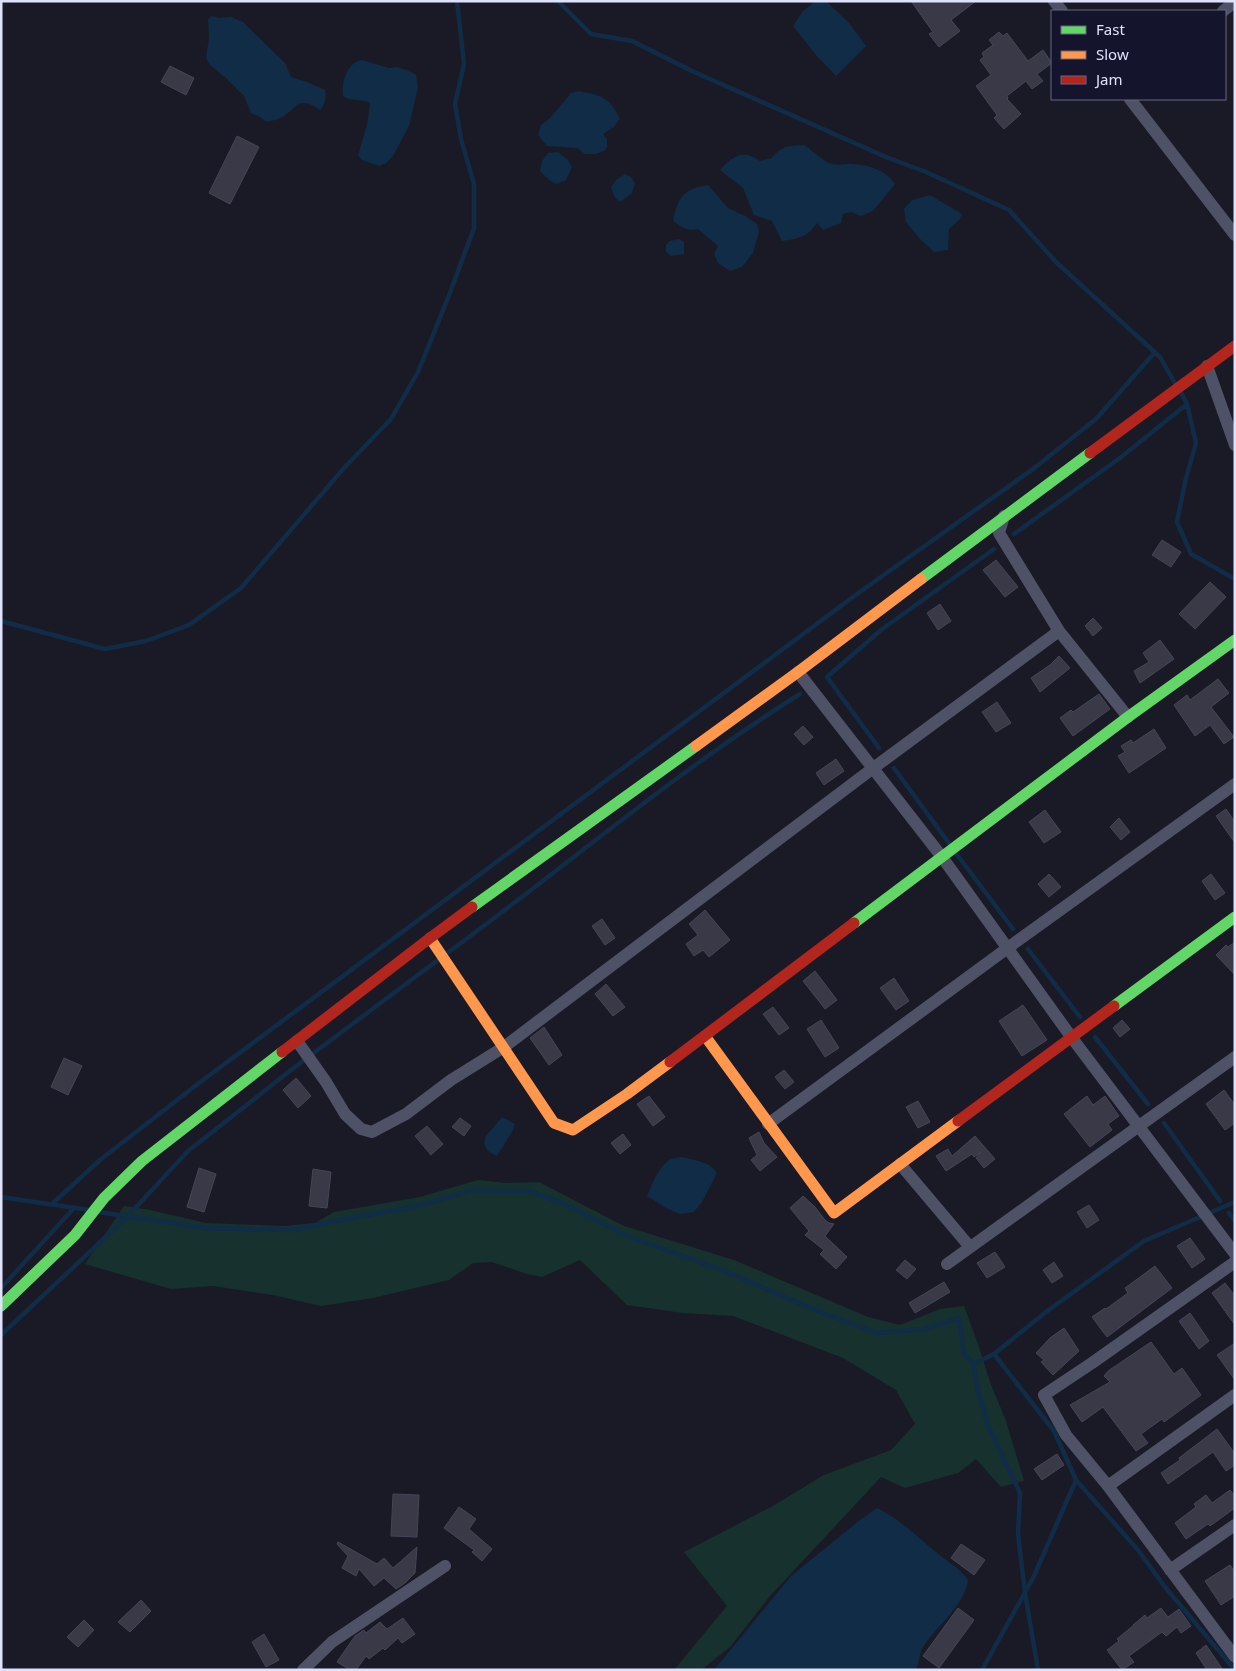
<svg xmlns="http://www.w3.org/2000/svg" width="1236" height="1671" viewBox="0 0 1236 1671" font-family="'Noto Sans',sans-serif">
<style>
.green{fill:#17312e}
.water{fill:#102c46}
.lines{fill:none;stroke-linecap:round;stroke-linejoin:round}
.stream{stroke:#102c46;stroke-width:4.5}
.building{fill:#393947;stroke:#454558}
.street{stroke:#4f5266;stroke-width:12}
.fast{stroke:#63d668;stroke-width:11}
.slow{stroke:#ff974d;stroke-width:11}
.jam{stroke:#b3261e;stroke-width:11}
</style>
<rect width="100%" height="100%" fill="#1a1a26"/>
<path class="green" d="M 478,1180 L 507,1183 L 539,1182 L 624,1226 L 734,1260 L 868,1317 L 900,1325 L 940,1309 L 964,1306 L 978,1344 L 990,1382 L 1006,1421 L 1024,1481 L 1001,1487 L 976,1459 L 958,1473 L 905,1488 L 881,1477 L 770,1596 L 730,1647 L 701,1670 L 674,1670 L 727,1606 L 684,1552 L 771,1507 L 824,1475 L 891,1450 L 915,1424 L 896,1390 L 843,1358 L 733,1316 L 683,1313 L 627,1305 L 580,1260 L 542,1277 L 527,1274 L 492,1262 L 473,1263 L 449,1280 L 373,1298 L 321,1306 L 273,1295 L 213,1286 L 171,1289 L 85,1264 L 124,1206 L 150,1210 L 206,1223 L 284,1226 L 315,1223 L 334,1212 L 420,1197 Z"/>
<path class="water" d="M 816,1 L 826,1 L 849,23 L 866,46 L 836,76 L 816,55 L 793,26 L 803,11 Z
M 212,16 L 219,18 L 231,17 L 243,22 L 285,63 L 291,77 L 307,82 L 325,90 C 327,97 325,105 320,110 C 315,107 310,103 305,103 C 296,102 294,109 288,113 C 282,118 273,122 265,121 L 260,117 L 251,113 L 244,96 L 226,78 L 210,65 L 206,58 L 209,38 L 208,19 Z
M 362,60 L 389,68 L 397,67 L 407,70 L 416,75 L 418,88 L 409,126 L 393,156 L 386,163 L 379,166 L 362,160 L 358,155 L 367,125 L 370,103 C 361,98 351,102 343,96 C 341,83 347,62 362,60 Z
M 579,91 C 602,96 609,96 620,119 L 614,127 L 603,134 L 607,139 L 607,147 L 604,151 L 595,154 L 585,154 L 577,148 L 547,146 L 538,135 L 541,125 L 551,117 L 571,93 Z
M 804,145 C 810,149 824,161 829,163 C 836,166 843,164 849,164 C 866,164 885,169 895,184 L 873,211 L 861,216 L 852,212 L 843,214 L 841,223 L 823,230 L 817,223 C 807,237 799,239 782,241 L 772,221 L 754,215 L 743,188 L 720,170 C 733,156 743,149 760,161 L 772,158 C 782,145 789,146 804,145 Z
M 558,152 L 568,160 L 572,167 L 566,180 L 556,184 L 549,180 L 540,171 L 542,161 L 548,153 Z
M 625,174 L 631,177 L 635,183 L 632,193 L 620,202 L 614,196 L 611,187 L 616,180 Z
M 708,185 L 728,208 L 747,217 L 757,224 L 759,232 L 753,253 L 742,267 L 730,271 L 718,263 L 714,254 L 718,246 L 698,229 C 687,232 682,227 673,221 C 678,196 684,189 708,185 Z
M 930,195 L 962,214 L 959,220 L 949,229 L 948,250 L 934,252 L 920,239 L 906,222 L 904,209 L 912,200 Z
M 679,239 L 684,242 L 684,254 L 671,256 L 666,252 L 666,245 L 670,241 Z
M 502,1117 L 515,1124 L 513,1130 L 497,1156 L 488,1151 L 484,1144 L 486,1136 Z
M 682,1157 C 695,1161 708,1160 717,1173 L 702,1202 L 694,1212 L 680,1214 L 666,1208 L 647,1196 C 652,1184 658,1168 669,1160 C 673,1158 678,1158 682,1157 Z
M 877,1508 C 902,1520 920,1540 942,1557 C 952,1565 961,1569 968,1580 C 964,1606 939,1624 925,1644 C 919,1651 920,1661 916,1670 L 714,1670 L 791,1576 L 860,1520 Z"/>
<g class="lines">
<path class="stream" d="M 558,1 L 591,34 L 632,41 L 692,71 L 886,157 L 926,172 L 1009,210 L 1056,262 L 1160,357 L 1176,385
M 1180,391 L 1187,404 L 1196,443 L 1185,482 L 1177,522 L 1191,554 L 1235,579
M 1014,534 L 1120,458 L 1187,404
M 1,621 L 105,649 L 146,641 L 189,625 L 241,588 L 344,468 L 391,419 L 418,372 L 448,298 L 474,228 L 474,184 L 461,139 L 455,104 L 464,64 L 457,1
M 879,748 L 827,677 L 881,630 L 994,549
M 894,768 L 951,846
M 955,852 L 1013,929
M 1028,949 L 1080,1017
M 446,954 C 564,868 675,772 800,694
M 1095,1037 L 1148,1104
M 1164,1123 L 1220,1201
M 1,1197 L 89,1210
M 52,1204 L 100,1160 L 199,1083 L 857,594 L 1033,469 L 1096,419 L 1155,352
M 99,1212 L 204,1228 L 292,1230 L 361,1216 L 414,1207 L 470,1191 L 529,1191 L 558,1201 L 627,1236 L 722,1270 L 815,1310 L 877,1333 L 923,1329 L 959,1318 L 964,1353 L 973,1364 L 994,1354 L 1054,1431 L 1076,1480 L 1138,1550 L 1165,1587 L 1235,1670
M 1229,1213 L 1235,1221
M 1,1288 L 74,1208
M 1,1335 L 127,1217 L 188,1151 L 291,1070 L 438,960
M 994,1354 L 1046,1312 L 1144,1241 L 1235,1202
M 973,1364 L 978,1390 L 988,1426 L 1020,1493 L 1018,1534 L 1025,1593 L 1038,1670
M 982,1670 L 1034,1576 L 1076,1480"/>
</g>
<path class="building" d="M 911,1 L 976,1 L 951,20 L 960,31 L 939,47 L 929,34 L 933,32 Z
M 999,32 L 1003,36 L 1007,33 L 1028,61 L 1043,50 L 1052,63 L 1037,74 L 1043,81 L 1032,89 L 1026,81 L 1007,96 L 1008,98 L 1007,99 L 1021,114 L 1004,129 L 994,118 L 997,115 L 976,86 L 991,75 L 980,60 L 984,57 L 982,53 L 993,45 L 989,40 Z
M 170,66 L 194,78 L 186,95 L 161,82 Z
M 237,136 L 259,147 L 230,204 L 209,193 Z
M 1162,540 L 1181,552 L 1171,567 L 1152,555 Z
M 996,560 L 1018,587 L 1005,597 L 983,570 Z
M 1210,582 L 1226,597 L 1195,629 L 1179,614 Z
M 940,604 L 951,621 L 938,630 L 927,613 Z
M 1093,618 L 1102,628 L 1093,636 L 1085,626 Z
M 1160,640 L 1174,659 L 1140,683 L 1134,671 L 1149,662 L 1143,653 Z
M 1059,656 L 1070,668 L 1040,692 L 1031,678 L 1050,665 Z
M 1218,679 L 1229,693 L 1211,707 L 1234,737 L 1224,744 L 1210,725 L 1195,736 L 1174,705 L 1187,695 L 1190,700 Z
M 1099,694 L 1110,709 L 1073,736 L 1060,718 L 1071,710 L 1073,712 Z
M 997,702 L 1011,723 L 996,732 L 982,712 Z
M 803,726 L 813,737 L 804,745 L 794,734 Z
M 1154,729 L 1166,748 L 1129,773 L 1118,756 L 1125,752 L 1121,746 L 1131,740 L 1133,743 Z
M 836,759 L 844,771 L 824,785 L 816,773 Z
M 1226,809 L 1235,822 L 1235,843 L 1216,816 Z
M 1045,810 L 1061,832 L 1044,843 L 1029,822 Z
M 1119,818 L 1130,832 L 1121,840 L 1110,827 Z
M 1049,874 L 1061,887 L 1049,897 L 1038,884 Z
M 1211,874 L 1225,893 L 1215,900 L 1202,881 Z
M 705,910 L 730,940 L 709,957 L 703,950 L 694,956 L 686,944 L 698,935 L 689,924 Z
M 602,919 L 615,938 L 605,945 L 592,926 Z
M 1235,942 L 1235,975 L 1216,955 L 1226,945 L 1228,947 Z
M 815,971 L 837,1000 L 825,1009 L 803,981 Z
M 894,978 L 909,1001 L 896,1010 L 880,988 Z
M 606,984 L 625,1007 L 613,1016 L 595,994 Z
M 1023,1005 L 1047,1040 L 1022,1056 L 999,1021 Z
M 773,1007 L 789,1028 L 779,1035 L 763,1014 Z
M 821,1020 L 839,1048 L 825,1057 L 807,1029 Z
M 1122,1020 L 1130,1029 L 1120,1037 L 1113,1028 Z
M 544,1027 L 562,1055 L 549,1065 L 530,1038 Z
M 64,1058 L 82,1066 L 68,1095 L 51,1087 Z
M 784,1070 L 794,1082 L 785,1089 L 775,1077 Z
M 296,1078 L 311,1096 L 298,1108 L 283,1090 Z
M 1224,1090 L 1235,1105 L 1235,1123 L 1225,1130 L 1206,1104 Z
M 649,1096 L 665,1117 L 653,1126 L 637,1104 Z
M 1087,1096 L 1093,1105 L 1105,1096 L 1119,1116 L 1108,1124 L 1112,1130 L 1090,1147 L 1064,1114 Z
M 918,1101 L 930,1122 L 918,1128 L 906,1107 Z
M 460,1118 L 471,1126 L 464,1136 L 452,1127 Z
M 427,1126 L 443,1144 L 431,1155 L 415,1136 Z
M 759,1132 L 764,1143 L 777,1157 L 760,1171 L 751,1160 L 757,1155 L 749,1138 Z
M 623,1134 L 631,1145 L 620,1154 L 611,1143 Z
M 975,1136 L 995,1159 L 984,1168 L 976,1158 L 981,1152 L 974,1157 L 972,1154 L 946,1171 L 936,1156 L 948,1149 L 952,1156 Z
M 199,1168 L 216,1174 L 204,1212 L 187,1207 Z
M 313,1169 L 331,1172 L 327,1208 L 309,1206 Z
M 803,1196 L 815,1207 L 825,1220 L 829,1223 L 834,1224 L 825,1236 L 847,1257 L 836,1269 L 820,1254 L 824,1250 L 805,1235 L 809,1231 L 790,1208 Z
M 1089,1205 L 1099,1220 L 1087,1228 L 1077,1212 Z
M 1190,1238 L 1205,1259 L 1192,1268 L 1177,1246 Z
M 995,1252 L 1005,1267 L 987,1278 L 977,1263 Z
M 905,1260 L 916,1269 L 907,1279 L 896,1270 Z
M 1054,1262 L 1063,1276 L 1052,1283 L 1043,1270 Z
M 1155,1266 L 1172,1288 L 1107,1337 L 1092,1317 L 1105,1308 L 1106,1309 L 1128,1293 L 1125,1288 Z
M 944,1282 L 950,1292 L 915,1313 L 909,1303 Z
M 1225,1283 L 1235,1296 L 1235,1325 L 1212,1293 Z
M 1190,1313 L 1209,1341 L 1199,1349 L 1179,1321 Z
M 1064,1328 L 1079,1351 L 1053,1375 L 1041,1362 L 1044,1360 L 1036,1353 L 1050,1338 Z
M 1151,1342 L 1174,1374 L 1182,1368 L 1201,1395 L 1164,1422 L 1162,1419 L 1141,1434 L 1148,1443 L 1136,1451 L 1103,1407 L 1082,1422 L 1070,1405 L 1110,1382 L 1104,1376 L 1108,1371 Z
M 1235,1343 L 1235,1380 L 1217,1355 Z
M 1217,1429 L 1235,1454 L 1235,1465 L 1226,1471 L 1213,1452 L 1168,1484 L 1161,1473 L 1180,1460 L 1179,1458 Z
M 1057,1454 L 1064,1465 L 1042,1480 L 1034,1469 Z
M 1230,1490 L 1235,1496 L 1235,1508 L 1210,1526 L 1208,1524 L 1186,1539 L 1175,1523 L 1196,1507 L 1194,1504 L 1206,1495 L 1212,1503 Z
M 393,1494 L 419,1495 L 417,1537 L 391,1536 Z
M 459,1507 L 476,1519 L 469,1529 L 492,1549 L 482,1561 L 472,1552 L 474,1550 L 444,1528 Z
M 338,1542 L 377,1564 L 384,1558 L 393,1568 L 417,1547 L 415,1573 L 405,1583 L 396,1589 L 384,1578 L 374,1586 L 359,1569 L 356,1576 L 342,1568 L 348,1556 L 337,1544 Z
M 961,1544 L 985,1560 L 974,1575 L 951,1558 Z
M 1230,1565 L 1235,1572 L 1235,1596 L 1221,1605 L 1205,1581 Z
M 141,1600 L 151,1611 L 130,1632 L 118,1622 Z
M 958,1608 L 974,1620 L 939,1668 L 923,1656 Z
M 1161,1608 L 1168,1617 L 1179,1609 L 1191,1626 L 1181,1633 L 1177,1627 L 1166,1636 L 1162,1632 L 1129,1656 L 1134,1662 L 1122,1670 L 1107,1650 L 1119,1641 L 1117,1639 L 1134,1625 L 1133,1625 L 1145,1615 L 1147,1618 Z
M 403,1618 L 415,1634 L 402,1643 L 398,1638 L 385,1650 L 383,1648 L 369,1659 L 366,1656 L 356,1670 L 350,1670 L 337,1662 L 355,1636 L 364,1630 L 366,1633 L 380,1622 L 387,1629 Z
M 84,1620 L 94,1630 L 78,1647 L 67,1637 Z
M 264,1634 L 279,1660 L 266,1667 L 252,1642 Z
M 1206,1645 L 1223,1670 L 1207,1670 L 1196,1653 Z"/>
<g class="lines">
<path class="street" d="M 1054,1 L 1062,11
M 1223,11 L 1235,2
M 1130,99 L 1235,235
M 1207,366 L 1235,445
M 1004,516 L 999,533 L 1059,631 L 1128,717
M 798,672 L 942,857 L 1072,1038 L 1235,1254
M 297,1041 L 326,1082 L 345,1114 L 361,1129 L 372,1132 L 406,1114 L 451,1080 L 504,1047 L 872,769 L 1059,631
M 768,1124 L 1009,947 L 1235,784
M 900,1164 L 970,1247
M 1235,1262 L 1092,1363 L 1044,1395 L 1066,1435 L 1108,1486 L 1235,1657
M 947,1264 L 1235,1057
M 1108,1486 L 1235,1395
M 1170,1570 L 1235,1525
M 303,1670 L 332,1642 L 445,1566"/>
<path class="fast" d="M 921,579 L 1090,453
M 472,907 L 696,746
M 854,923 L 1128,717 L 1235,640
M 1114,1006 L 1235,917
M 1,1306 L 75,1235 L 104,1198 L 142,1161 L 282,1052"/>
<path class="slow" d="M 696,746 L 798,672 L 921,579
M 430,938 L 554,1123 L 573,1130 L 627,1094 L 670,1062
M 705,1036 L 834,1213 L 958,1121"/>
<path class="jam" d="M 1090,453 L 1235,346
M 282,1052 L 430,938 L 472,907
M 670,1062 L 854,923
M 958,1121 L 1114,1006"/>
</g>
<rect width="1236" height="1671" fill="none" stroke="#e0e2fd" stroke-width="5"/>
<rect x="1051" y="10" width="175" height="90" fill="#14142c" stroke="#666680"/>
<rect x="1061" y="26" width="25" height="8" fill="#63d668" stroke="#666680"/>
<text x="1096" y="35" font-size="15" fill="#e0e2fd">Fast</text>
<rect x="1061" y="51" width="25" height="8" fill="#ff974d" stroke="#666680"/>
<text x="1096" y="60" font-size="15" fill="#e0e2fd">Slow</text>
<rect x="1061" y="76" width="25" height="8" fill="#b3261e" stroke="#666680"/>
<text x="1096" y="85" font-size="15" fill="#e0e2fd">Jam</text>
</svg>
